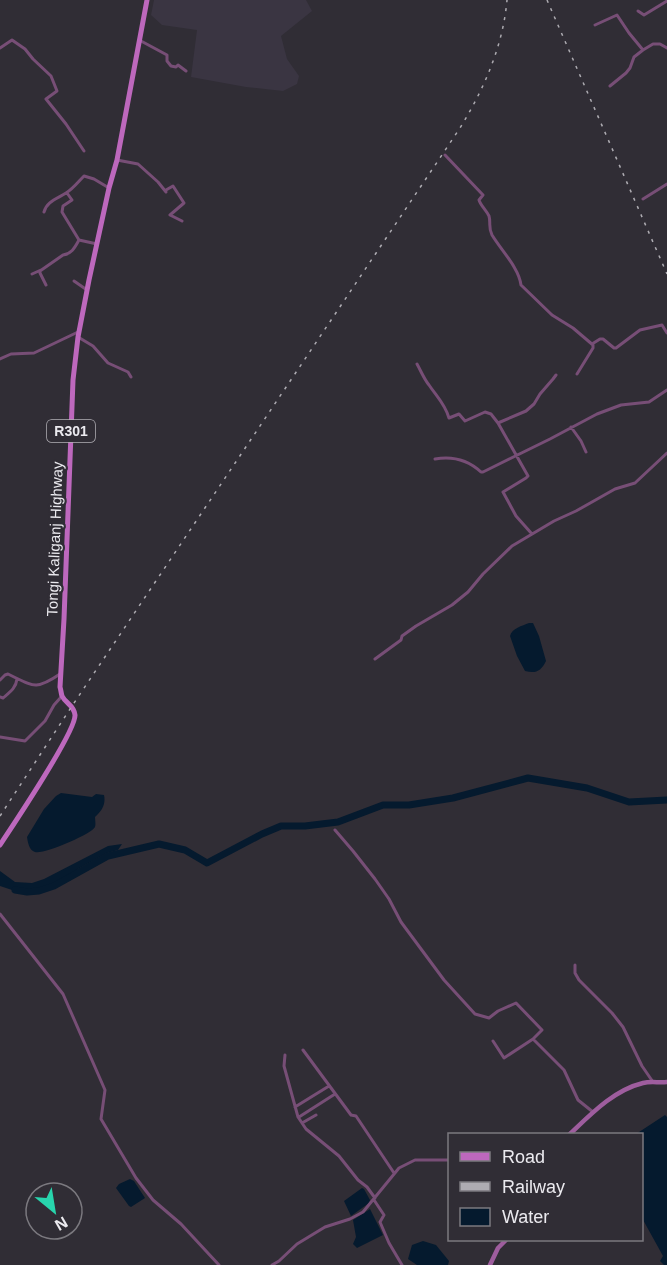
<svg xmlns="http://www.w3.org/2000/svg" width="667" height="1265" viewBox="0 0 667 1265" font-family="Helvetica,sans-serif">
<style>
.built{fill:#3a3542}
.water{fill:#051a2e}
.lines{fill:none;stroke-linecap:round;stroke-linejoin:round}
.river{stroke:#051a2e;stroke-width:7}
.street{stroke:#774e76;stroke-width:3}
.secondary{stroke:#9e5d9e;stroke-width:4.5}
.primary{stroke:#bd68bd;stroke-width:5}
.rail{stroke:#aeacb2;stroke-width:1.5;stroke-dasharray:3 6;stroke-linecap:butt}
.labels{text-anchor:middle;stroke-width:4.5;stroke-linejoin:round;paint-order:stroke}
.shield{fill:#302d35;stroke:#b3b1b7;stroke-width:1.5}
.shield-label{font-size:14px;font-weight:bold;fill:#ebeaef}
.street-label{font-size:15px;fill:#ebeaef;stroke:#302d35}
</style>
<rect width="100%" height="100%" fill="#302d35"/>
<path class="built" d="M 154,0 L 306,0 L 312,11 L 281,36 L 287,59 L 299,76 L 297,84 L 283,91 L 246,87 L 191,77 L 197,30 L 162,25 L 151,15 Z"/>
<path class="water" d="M 529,623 L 533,623 L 539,636 L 546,661 C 541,671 536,674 525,671 L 517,656 L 510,636 C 512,628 522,626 529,623 Z
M 61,793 L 92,797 L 96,794 L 104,795 C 106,804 102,811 95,817 C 95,820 96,824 95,827 C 92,834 43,855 35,852 C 29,850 28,843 27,837 L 44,809 L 56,796 Z
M 122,844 L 118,850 L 107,853 L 78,869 L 63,881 L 37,892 L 15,891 L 0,886 L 0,871 L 15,882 L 32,883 L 44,879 L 108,846 Z
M 665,1115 L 667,1117 L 667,1265 L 664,1265 L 660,1261 L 663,1256 L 642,1218 L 642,1134 L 636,1134 Z
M 130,1179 L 134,1181 L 145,1198 L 131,1207 L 129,1206 L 116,1188 L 119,1184 Z
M 362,1188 L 364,1189 L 370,1200 L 369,1203 L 351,1216 L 344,1201 Z
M 370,1209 L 383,1235 L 357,1248 L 353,1244 L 356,1237 L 353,1220 Z
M 423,1241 L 436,1245 L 449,1261 L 448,1265 L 417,1265 L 408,1259 L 412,1245 Z"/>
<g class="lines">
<path class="river" d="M 15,890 L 27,892 L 39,891 L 54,886 L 108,856 L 159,844 L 185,850 L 207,863 L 262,834 L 281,826 L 305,826 L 338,822 L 383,805 L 409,805 L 453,798 L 528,778 L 587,788 L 629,802 L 667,800"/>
<path class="street" d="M 638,11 L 644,15 L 667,1
M 595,25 L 617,15 L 629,33 L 643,50
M 141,41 L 167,55 L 167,61 L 171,66 L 176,67 L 178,65 L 186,71
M 0,48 L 12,40 L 25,49 L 33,59 L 51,76 L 57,91 L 46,99 L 66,124 L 84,151
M 610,86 L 626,73 L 630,68 L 634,57 L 643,50 L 653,44 L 660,44 L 667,48
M 445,155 L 483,195 L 479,200 C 481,206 486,210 489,216 C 491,223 488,227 492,235 C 501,250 519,268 521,285 L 552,315 L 573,328 L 593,345 L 593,348 L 577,374
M 117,160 L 138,164 L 158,182 L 166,192
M 166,190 L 173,186 L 184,203 L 170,215 L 182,221
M 67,193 L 72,200 L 63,206 L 62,212 L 79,240 L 97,244
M 643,199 L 667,184
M 44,212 C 47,201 57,199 66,193 C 73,189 78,182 84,176 L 94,179 L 109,188
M 32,274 L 41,270
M 74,281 L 87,290
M 46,285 L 40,273 L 40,271 L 63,255 C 72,254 75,247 79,240
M 78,337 L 93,346 L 108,363 L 128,372 L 131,377
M 592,344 L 600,339 L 603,339 L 614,348 L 616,348 L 640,330 L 662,325 L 667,333
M 0,359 L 11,354 L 34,353 L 78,332
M 417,364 C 421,371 424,379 429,385 C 437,397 445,404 449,418 L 459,414 L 465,421 L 485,412 L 491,414 L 498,423
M 571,427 L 581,441 L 586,452
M 435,459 C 452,456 468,460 481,472 L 483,472 L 550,439 L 597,414 L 621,405 L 649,402 L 667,390
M 532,534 L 516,516 L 503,492 L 526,478 L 528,476 L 498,423 L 526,411 L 534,404 L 540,394 L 553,379 L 556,375
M 375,659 L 401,640 L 402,636 L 416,626 L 452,605 L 468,592 L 483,574 L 512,546 L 554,521 L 576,511 L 615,489 L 635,483 L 667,453
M 0,680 L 5,675 L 8,674 C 33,686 35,691 60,674
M 0,697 L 3,698 C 10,692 16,688 17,679
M 0,737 L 25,741 L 45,721 L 54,705 L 62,696
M 335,830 L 353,851 L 375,879 L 389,899 L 401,922 L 444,980 L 475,1014 L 489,1018 L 498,1011 L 516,1003 L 542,1030 L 533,1039 L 564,1070 L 578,1100 L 593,1112
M 0,914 L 63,994 L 105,1090 L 101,1119 L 136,1178 L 153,1200 L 181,1224 L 219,1265
M 575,965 L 575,973 L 579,980 L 612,1013 L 623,1027 L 642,1066 L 653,1082
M 493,1041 L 504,1058 L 533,1039
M 303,1050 L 351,1115 L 356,1116 L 394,1173
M 285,1055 L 284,1066 L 298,1117 L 306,1129 L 339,1156 L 358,1180 L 367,1187 L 375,1198
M 295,1107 L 329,1086
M 299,1117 L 335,1094
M 302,1123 L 316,1115
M 374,1200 L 384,1215 L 380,1222 L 389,1243 L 402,1265
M 272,1265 L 279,1261 L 297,1244 L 325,1227 L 350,1219 L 363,1212 L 399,1168 L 415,1160 L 450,1160"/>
<path class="secondary" d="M 570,1134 C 591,1114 614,1090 643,1083 C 651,1081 659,1083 667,1082
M 490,1265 L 498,1248 L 506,1240"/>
<path class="primary" d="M 0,845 C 13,825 76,732 75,715 C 74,705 66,704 62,696 C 61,693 61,690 60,687 L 64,619 L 73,380 L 78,337 L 89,280 L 109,188 L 117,160 L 147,0"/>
<path class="rail" d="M 547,0 L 667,274
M 0,816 L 72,706 L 460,128 C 484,89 503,46 507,0"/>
</g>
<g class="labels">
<rect class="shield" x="47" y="420" width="48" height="22" rx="4.5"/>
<g class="shield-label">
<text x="71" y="436">R301</text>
</g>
<g class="street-label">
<text transform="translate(55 539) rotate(-88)" y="5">Tongi Kaliganj Highway</text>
</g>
</g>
<rect x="448" y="1133" width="195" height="108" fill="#302d35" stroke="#7b797f" stroke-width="1.5"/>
<rect x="460" y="1152" width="30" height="9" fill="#bd68bd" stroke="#7b797f" stroke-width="1.5"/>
<text x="502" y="1163" font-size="18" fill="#ebeaef">Road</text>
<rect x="460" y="1182" width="30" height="9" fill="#aeacb2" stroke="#7b797f" stroke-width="1.5"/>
<text x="502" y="1193" font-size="18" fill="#ebeaef">Railway</text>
<rect x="460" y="1208" width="30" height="18" fill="#051a2e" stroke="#7b797f" stroke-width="1.5"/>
<text x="502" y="1223" font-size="18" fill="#ebeaef">Water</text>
<g transform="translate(54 1211) rotate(150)"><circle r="28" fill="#302d35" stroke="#7b797f" stroke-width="1.5"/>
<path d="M0-4.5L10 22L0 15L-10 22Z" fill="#28d5ad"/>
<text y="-9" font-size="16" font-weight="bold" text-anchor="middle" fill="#ebeaef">N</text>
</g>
</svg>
